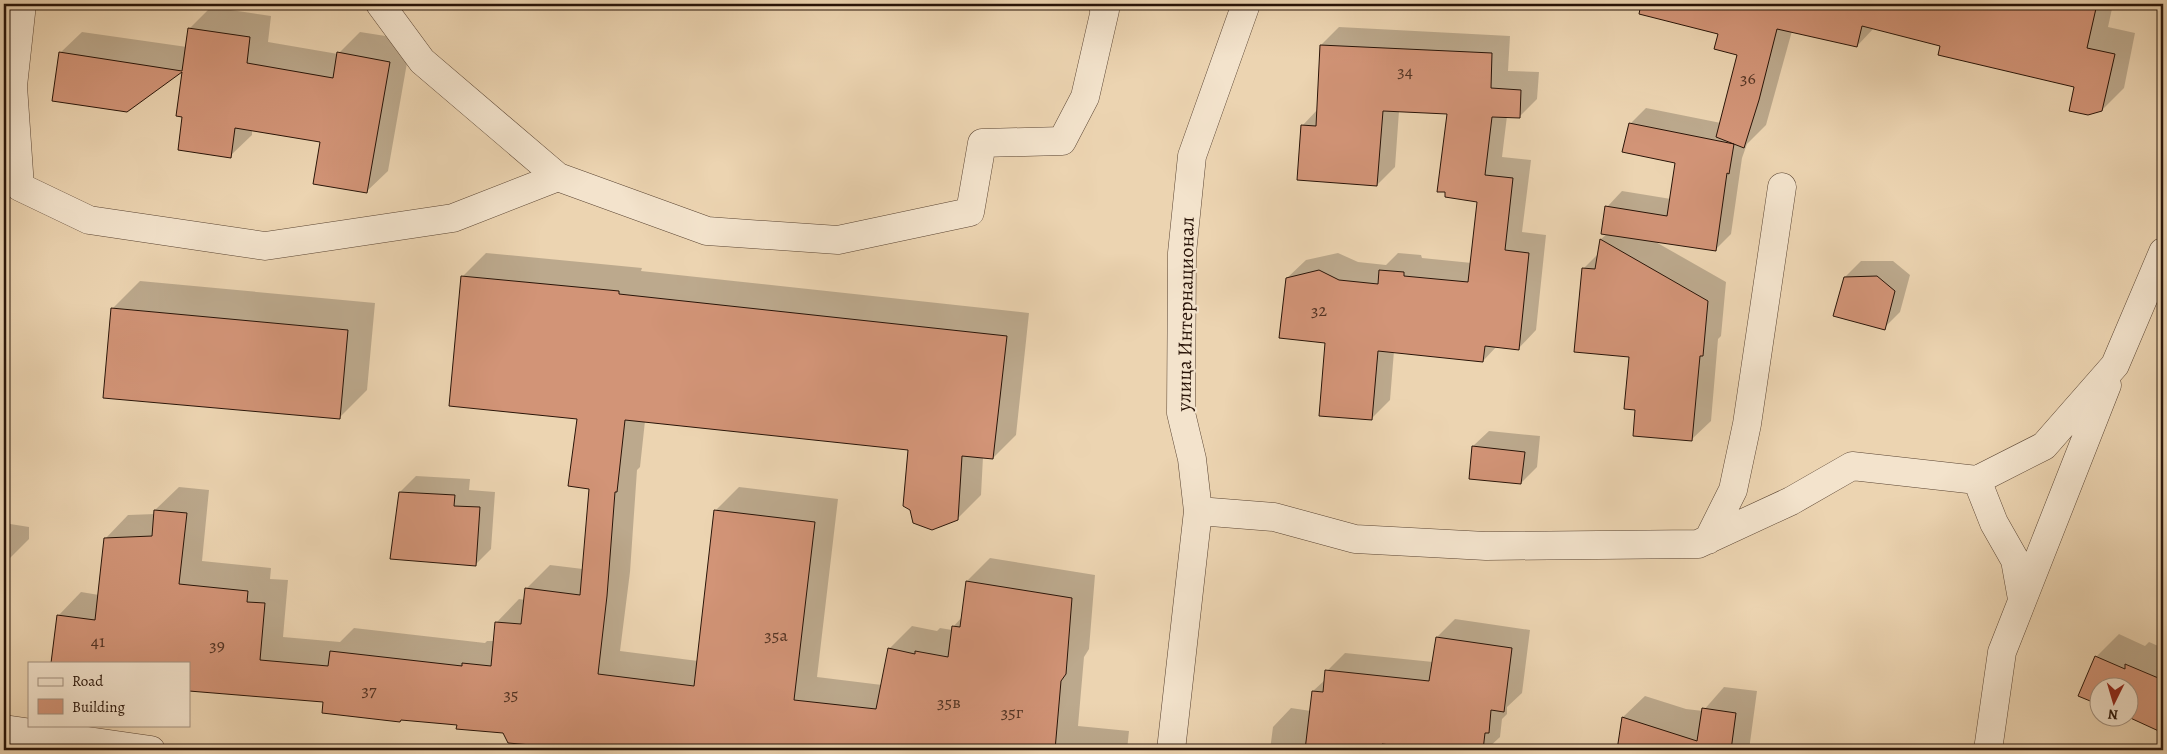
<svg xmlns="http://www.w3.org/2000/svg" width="2167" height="754" viewBox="0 0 2167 754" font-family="Alegreya,serif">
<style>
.shadow{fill:#0003}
.building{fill:#d29477;stroke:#291408}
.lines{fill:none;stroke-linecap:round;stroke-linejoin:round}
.minor-casing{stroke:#5a4432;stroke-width:29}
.minor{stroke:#f3e3cc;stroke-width:28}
.labels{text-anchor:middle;stroke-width:4.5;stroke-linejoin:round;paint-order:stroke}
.number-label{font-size:18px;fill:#533424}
.street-label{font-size:20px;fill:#291408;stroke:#f3e3cc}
</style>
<rect width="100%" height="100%" fill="#ecd4b1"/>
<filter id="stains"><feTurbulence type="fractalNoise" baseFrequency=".004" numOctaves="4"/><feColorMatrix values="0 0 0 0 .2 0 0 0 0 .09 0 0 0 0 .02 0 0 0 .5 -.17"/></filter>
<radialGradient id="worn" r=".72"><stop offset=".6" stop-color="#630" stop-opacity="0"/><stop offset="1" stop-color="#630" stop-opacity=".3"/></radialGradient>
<path class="shadow" d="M 1677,4 L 2113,4 L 2108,27 L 2135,33 L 2124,88 L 2102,110 L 2076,86 L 1941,45 L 1874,28 L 1857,46 L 1792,31 L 1766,125 L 1747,144 L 1742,158 L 1731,234 L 1715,250 L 1654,241 L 1726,282 L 1721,336 L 1718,339 L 1711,421 L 1692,439 L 1636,408 L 1630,356 L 1583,269 L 1599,253 L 1601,239 L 1607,234 L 1607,207 L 1622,191 L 1671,199 L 1676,162 L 1630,124 L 1646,108 L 1721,123 L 1738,54 L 1720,33 L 1673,21 Z
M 211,7 L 271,16 L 268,42 L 338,54 L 360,32 L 411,40 L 388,171 L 366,192 L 322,141 L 252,129 L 252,135 L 230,156 L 184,116 L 184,69 L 127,111 L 60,53 L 82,32 L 187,47 L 189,29 Z
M 1339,27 L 1510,36 L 1508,71 L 1539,72 L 1537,99 L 1519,117 L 1507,116 L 1502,157 L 1531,160 L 1522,232 L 1546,235 L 1536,330 L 1518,349 L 1497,346 L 1483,361 L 1394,351 L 1390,400 L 1372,418 L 1287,278 L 1306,260 L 1338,253 L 1358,262 L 1386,265 L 1398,253 L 1421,255 L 1422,258 L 1472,263 L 1479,201 L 1448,113 L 1399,111 L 1395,167 L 1377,185 L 1302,126 L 1318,109 L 1321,45 Z
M 486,253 L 642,268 L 641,271 L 1029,313 L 1016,435 L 993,458 L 983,457 L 981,495 L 957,519 L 909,449 L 645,421 L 640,467 L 637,470 L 630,572 L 620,651 L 698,661 L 716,510 L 739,487 L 838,499 L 817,677 L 882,685 L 889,649 L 912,626 L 937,631 L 940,628 L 952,630 L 953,627 L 963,616 L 967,581 L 990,558 L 1095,575 L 1089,649 L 1084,657 L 1078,726 L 1129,731 L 1127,750 L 588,750 L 504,732 L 325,701 L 189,689 L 189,663 L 58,616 L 81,592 L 99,595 L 105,539 L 128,515 L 155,514 L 155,510 L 179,487 L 209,490 L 202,561 L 271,568 L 270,579 L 288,580 L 283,637 L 340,642 L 354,628 L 485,643 L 487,641 L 494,641 L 496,623 L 519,599 L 525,600 L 526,589 L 550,565 L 583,569 L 591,488 L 578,417 L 462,277 Z
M 1861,261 L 1893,261 L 1910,275 L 1900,312 L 1884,328 L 1845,277 Z
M 140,281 L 375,303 L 367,390 L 339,418 L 112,309 Z
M 1489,431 L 1540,436 L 1537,467 L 1521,483 L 1473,446 Z
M 416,476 L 470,479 L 469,490 L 495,492 L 491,549 L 476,564 L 400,492 Z
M 4,523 L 29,527 L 29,539 L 4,564 Z
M 1455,619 L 1530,630 L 1522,693 L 1507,707 L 1507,714 L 1502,719 L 1500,737 L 1486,750 L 1443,750 L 1400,745 L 1395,750 L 1270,750 L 1273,727 L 1291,708 L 1311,711 L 1313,691 L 1326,679 L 1327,671 L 1345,653 L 1433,662 L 1437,637 Z
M 2119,634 L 2145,646 L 2149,642 L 2163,648 L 2163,731 L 2129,716 L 2130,686 L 2100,686 L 2096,657 Z
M 1724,687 L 1757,691 L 1749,750 L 1618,750 L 1623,717 L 1645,696 L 1686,709 L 1703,711 Z"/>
<path class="building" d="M 1641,4 L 2097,4 L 2087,48 L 2115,54 L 2102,111 L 2088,115 L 2069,111 L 2074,87 L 1938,55 L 1940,46 L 1862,26 L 1857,47 L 1777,29 L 1759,100 L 1744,148 L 1716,137 L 1737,55 L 1714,49 L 1718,34 L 1639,14 Z
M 188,28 L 250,37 L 247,63 L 333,78 L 337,52 L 390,62 L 367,193 L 313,184 L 320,142 L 235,128 L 231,158 L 178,150 L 182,117 L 176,116 L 182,72 L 127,112 L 52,101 L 59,52 L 182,71 Z
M 1320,45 L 1492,53 L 1491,88 L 1521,90 L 1520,118 L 1492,117 L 1485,175 L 1513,178 L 1505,250 L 1529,253 L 1519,350 L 1485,346 L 1483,362 L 1378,351 L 1372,420 L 1319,416 L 1325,343 L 1279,338 L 1286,278 L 1319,270 L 1339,280 L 1378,284 L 1379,270 L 1404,272 L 1404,276 L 1468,282 L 1477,202 L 1445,197 L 1445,192 L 1437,192 L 1447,114 L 1383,111 L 1377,186 L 1297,180 L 1301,125 L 1316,126 Z
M 1629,123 L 1734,144 L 1729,174 L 1727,173 L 1716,251 L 1601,234 L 1605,206 L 1667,216 L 1675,163 L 1622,152 Z
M 1600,239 L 1708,301 L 1703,356 L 1700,356 L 1692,441 L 1633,436 L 1635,410 L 1624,409 L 1629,357 L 1574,352 L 1582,268 L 1595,269 Z
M 461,276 L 619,291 L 619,294 L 1007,336 L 993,459 L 962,456 L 958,520 L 932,530 L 913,523 L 910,510 L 903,506 L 908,450 L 625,420 L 617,492 L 615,492 L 607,596 L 598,674 L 694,686 L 714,510 L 815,522 L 794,700 L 876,709 L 888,648 L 915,654 L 915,651 L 948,657 L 952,626 L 960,627 L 966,581 L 1072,598 L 1066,674 L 1061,681 L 1055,750 L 591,750 L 508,743 L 503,733 L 456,729 L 457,725 L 401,720 L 400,722 L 322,713 L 323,702 L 189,691 L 189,663 L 51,663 L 57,615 L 95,620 L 104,538 L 152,536 L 154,510 L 187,513 L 179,584 L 248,591 L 247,602 L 265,603 L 260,660 L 328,666 L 330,651 L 462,666 L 462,663 L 491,666 L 495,622 L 521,624 L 525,588 L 580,595 L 589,489 L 568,486 L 577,419 L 449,406 Z
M 1877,276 L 1895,291 L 1885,330 L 1833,316 L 1844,277 Z
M 111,308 L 348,330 L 340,419 L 103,398 Z
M 1472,446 L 1525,452 L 1521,484 L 1469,479 Z
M 399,492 L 455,495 L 454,506 L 480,507 L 476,566 L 390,559 Z
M 1436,637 L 1512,648 L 1504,712 L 1491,710 L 1489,733 L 1485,733 L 1483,750 L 1433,750 L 1382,744 L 1384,750 L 1305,750 L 1312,691 L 1323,692 L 1325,670 L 1429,681 Z
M 2095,656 L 2125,669 L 2125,664 L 2163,680 L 2163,733 L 2126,716 L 2130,716 L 2130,686 L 2100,686 L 2100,705 L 2078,696 Z
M 1702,708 L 1736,713 L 1731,750 L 1617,750 L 1622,717 L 1697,741 Z"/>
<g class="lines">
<g class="minor-casing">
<path id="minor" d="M 22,4 L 13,86 L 20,187 L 89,220 L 265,246 L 453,218 L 558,177
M 380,4 L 422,61 L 558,177 L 707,231 L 838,240 L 970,212 L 982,143 L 1062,141 L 1085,97 L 1105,10 L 1102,4
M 1977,480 L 1994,523 L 2015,560 L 2022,599
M 1198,511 L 1274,517 L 1355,539 L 1486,546 L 1698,544 L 1791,501 L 1852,466 L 1977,480 L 2044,446 L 2115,365 L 2163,252
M 1708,540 L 1733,490 L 1747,424 L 1782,187
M 4,729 L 151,750
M 1171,750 L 1198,511 L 1192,459 L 1181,413 L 1182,253 L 1192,156 L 1246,4
M 1988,750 L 2002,652 L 2107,385"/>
</g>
<use href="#minor" class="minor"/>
</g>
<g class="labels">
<g class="number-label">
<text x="1405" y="77">34</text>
<text x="1748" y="84">36</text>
<text x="1319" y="316">32</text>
<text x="776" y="641">35а</text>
<text x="98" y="647">41</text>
<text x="217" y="651">39</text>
<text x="369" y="696">37</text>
<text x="511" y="700">35</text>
<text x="949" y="708">35в</text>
<text x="1012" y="718">35г</text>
</g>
<g class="street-label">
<text transform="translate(1185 314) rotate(-89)" y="7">улица Интернационал</text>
</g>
</g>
<rect width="2167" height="754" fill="none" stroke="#ecd4b1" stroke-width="20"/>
<rect x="5" y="5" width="2157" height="744" fill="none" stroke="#291408" stroke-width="2.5"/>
<rect x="10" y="10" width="2147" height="734" fill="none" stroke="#291408"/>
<rect x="28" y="662" width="162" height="65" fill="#f3e3cc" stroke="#a2907e"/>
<rect x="38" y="678" width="25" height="8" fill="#f3e3cc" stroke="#a2907e"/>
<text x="72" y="686" font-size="15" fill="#291408">Road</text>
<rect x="38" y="699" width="25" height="15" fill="#d29477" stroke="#a2907e"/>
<text x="72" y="712" font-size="15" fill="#291408">Building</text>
<g transform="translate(2114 702) rotate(185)"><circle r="24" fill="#f3e3cc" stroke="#a2907e"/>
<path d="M0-4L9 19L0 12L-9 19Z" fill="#8f2418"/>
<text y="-8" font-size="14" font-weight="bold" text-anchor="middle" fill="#291408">N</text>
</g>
<rect width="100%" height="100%" filter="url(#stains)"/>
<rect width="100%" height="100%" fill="url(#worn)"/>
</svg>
